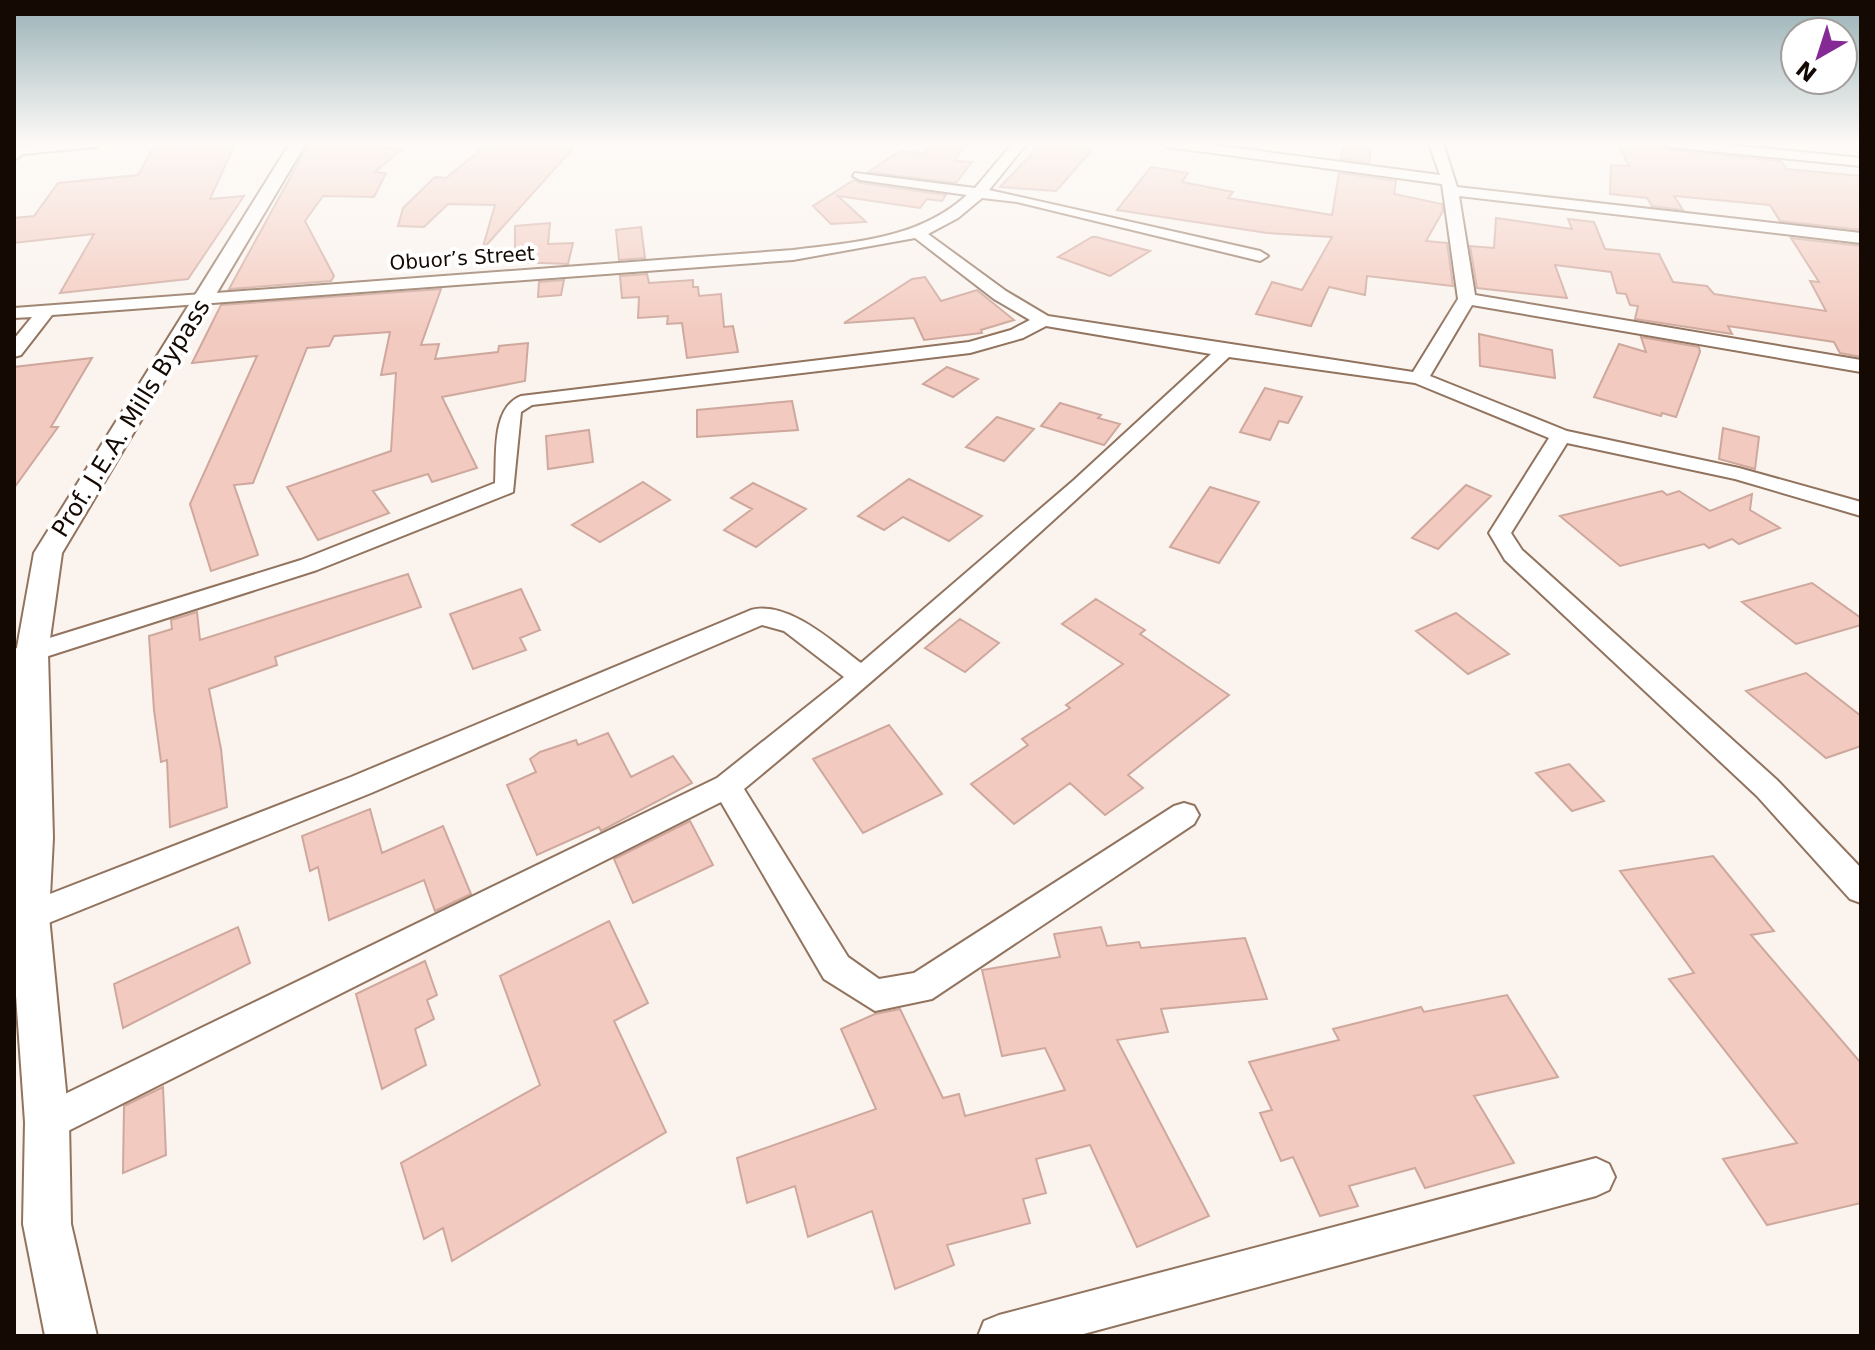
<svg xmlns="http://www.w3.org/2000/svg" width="1875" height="1350" viewBox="0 0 1875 1350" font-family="'DejaVu Sans',sans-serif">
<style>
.building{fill:#f3cabf;stroke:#cfa89d;stroke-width:2}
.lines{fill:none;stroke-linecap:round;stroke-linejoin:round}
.minor-casing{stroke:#91735e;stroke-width:4}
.tertiary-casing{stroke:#91735e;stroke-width:4}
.minor{fill:#fff;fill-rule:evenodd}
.tertiary{fill:#fff;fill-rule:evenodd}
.labels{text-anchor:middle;stroke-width:8;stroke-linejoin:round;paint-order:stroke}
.far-street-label{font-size:20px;fill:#140903;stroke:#fff}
.street-label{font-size:24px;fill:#140903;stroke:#fff}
</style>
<rect width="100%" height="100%" fill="#faf3ee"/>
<path class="building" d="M 156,143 L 193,143 L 190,149 L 235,144 L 210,199 L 244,196 L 188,279 L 60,293 L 94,234 L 14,243 L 14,218 L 34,216 L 58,183 L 138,175 Z
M 309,143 L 383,143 L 379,147 L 402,149 L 375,172 L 386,173 L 374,197 L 323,196 L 305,221 L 334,276 L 331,281 L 229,289 Z
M 489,143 L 576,145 L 482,250 L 495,205 L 448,204 L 424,227 L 398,226 L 403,208 L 435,177 L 446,178 Z
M 931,143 L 966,143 L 955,161 L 972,162 L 956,183 L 868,172 L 900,151 L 924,153 Z
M 1042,143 L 1082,143 L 1078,147 L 1092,150 L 1056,191 L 1000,187 Z
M 1617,143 L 1659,143 L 1669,150 L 1781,161 L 1787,169 L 1861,176 L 1861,230 L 1780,221 L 1770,205 L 1674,196 L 1683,210 L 1652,206 L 1647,198 L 1610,194 L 1611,165 L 1629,166 Z
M 1344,145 L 1371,149 L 1369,163 L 1341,159 Z
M 1151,167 L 1188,173 L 1182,182 L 1233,192 L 1228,198 L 1332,215 L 1339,173 L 1396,181 L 1394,194 L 1442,204 L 1443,211 L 1426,241 L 1447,243 L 1453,286 L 1367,276 L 1365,295 L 1329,287 L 1311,326 L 1256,314 L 1272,282 L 1302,290 L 1332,237 L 1267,233 L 1117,210 Z
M 854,180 L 860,183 L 946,195 L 942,201 L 927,199 L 920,208 L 838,196 L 866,222 L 831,224 L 813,206 Z
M 1496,218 L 1572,229 L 1568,219 L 1594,222 L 1605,249 L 1659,254 L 1673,282 L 1707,286 L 1714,294 L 1826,311 L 1810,281 L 1819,282 L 1791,238 L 1861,246 L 1861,357 L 1840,353 L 1834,342 L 1728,326 L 1732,334 L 1635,319 L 1638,306 L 1630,305 L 1626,294 L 1617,293 L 1611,272 L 1555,265 L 1567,298 L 1477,288 L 1470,246 L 1494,248 Z
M 550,223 L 548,244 L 573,243 L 568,264 L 515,262 L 515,226 Z
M 641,227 L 645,258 L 619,260 L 616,230 Z
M 1092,237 L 1096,237 L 1150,251 L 1110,276 L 1058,257 Z
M 647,274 L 649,283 L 693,280 L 693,287 L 698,287 L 699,296 L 721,294 L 724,327 L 733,326 L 738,352 L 687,358 L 682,323 L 667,324 L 668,316 L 638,318 L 639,297 L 622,298 L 620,276 Z
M 925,277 L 941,301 L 977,290 L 1014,320 L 981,330 L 982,333 L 924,340 L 914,318 L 844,323 L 912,279 Z
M 564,280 L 561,295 L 538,297 L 539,282 Z
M 441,289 L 421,345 L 439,344 L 435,359 L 498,352 L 499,346 L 528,343 L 525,381 L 442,397 L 477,468 L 432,482 L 428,474 L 373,491 L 389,513 L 318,540 L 287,487 L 391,451 L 396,373 L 381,375 L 390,332 L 334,336 L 329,346 L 307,348 L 253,483 L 234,485 L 258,555 L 211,571 L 190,504 L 257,356 L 192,363 L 221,305 Z
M 1479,334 L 1552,350 L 1555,378 L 1480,366 Z
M 1641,337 L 1699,347 L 1700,352 L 1676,417 L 1662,413 L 1661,416 L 1594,397 L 1619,344 L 1646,352 Z
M 92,358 L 51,427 L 58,427 L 14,488 L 14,367 Z
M 947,367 L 978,379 L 953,397 L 923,384 Z
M 1265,388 L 1302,397 L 1288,423 L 1279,421 L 1270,440 L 1240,432 Z
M 792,401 L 798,430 L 697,437 L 697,410 Z
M 1060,403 L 1101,415 L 1098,418 L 1120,424 L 1104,445 L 1041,426 Z
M 997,417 L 1034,429 L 1004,461 L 966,447 Z
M 1723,428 L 1759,437 L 1755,469 L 1719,459 Z
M 589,430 L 593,462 L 548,469 L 546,436 Z
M 909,479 L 982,516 L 949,541 L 903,517 L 884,530 L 858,516 Z
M 643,482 L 670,500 L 600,542 L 572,525 Z
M 753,483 L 806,509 L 756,547 L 724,530 L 752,509 L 731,498 Z
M 1466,485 L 1491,496 L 1438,549 L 1412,538 Z
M 1210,487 L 1259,502 L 1219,563 L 1170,547 Z
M 1662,491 L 1667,495 L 1679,491 L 1710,511 L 1752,494 L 1750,510 L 1780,528 L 1739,544 L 1732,539 L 1709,548 L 1704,544 L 1620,566 L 1560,516 Z
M 408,574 L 421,607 L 275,657 L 277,665 L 209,689 L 221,749 L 227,807 L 170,827 L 167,760 L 161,762 L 154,710 L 149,636 L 172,629 L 171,620 L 197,612 L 200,640 Z
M 1812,583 L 1861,618 L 1861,625 L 1796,644 L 1742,602 Z
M 521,589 L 540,630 L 520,638 L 526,650 L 473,669 L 450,614 Z
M 1096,599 L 1145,630 L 1140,634 L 1229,695 L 1128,775 L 1143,788 L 1105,815 L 1070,783 L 1014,824 L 971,784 L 1028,745 L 1022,739 L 1070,708 L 1066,705 L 1123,664 L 1062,624 Z
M 1456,613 L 1509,654 L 1468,674 L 1416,631 Z
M 960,619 L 999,643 L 965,672 L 925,648 Z
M 1806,673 L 1861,716 L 1861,746 L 1826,758 L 1746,691 Z
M 889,725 L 942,794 L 863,833 L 813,759 Z
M 608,733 L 631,777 L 673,756 L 692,783 L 601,831 L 599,827 L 537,855 L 507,785 L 536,772 L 530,759 L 540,752 L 576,740 L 578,745 Z
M 1569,764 L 1604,801 L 1572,811 L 1536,773 Z
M 370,809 L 382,853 L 443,826 L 471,894 L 435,911 L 424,880 L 329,920 L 318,867 L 310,871 L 302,836 Z
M 690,821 L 713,865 L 633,903 L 614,859 Z
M 1713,856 L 1774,931 L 1751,935 L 1861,1063 L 1861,1203 L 1767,1225 L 1723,1159 L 1797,1143 L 1669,979 L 1694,973 L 1620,871 Z
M 609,921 L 648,1003 L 614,1021 L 666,1132 L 452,1261 L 443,1228 L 424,1239 L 401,1163 L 540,1085 L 500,976 Z
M 238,927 L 250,963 L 123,1028 L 114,984 Z
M 1101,927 L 1107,946 L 1139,942 L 1141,948 L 1245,938 L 1267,999 L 1161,1009 L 1168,1032 L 1117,1040 L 1209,1216 L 1137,1247 L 1090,1145 L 1036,1159 L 1046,1193 L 1023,1199 L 1030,1223 L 947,1245 L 954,1265 L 895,1289 L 872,1211 L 808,1237 L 795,1186 L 747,1203 L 737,1158 L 876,1109 L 841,1029 L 875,1014 L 900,1009 L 943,1098 L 959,1094 L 965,1116 L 1065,1090 L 1045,1048 L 1002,1056 L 982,970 L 1060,957 L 1054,934 Z
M 425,961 L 437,995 L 427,1000 L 434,1019 L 415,1029 L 426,1065 L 382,1089 L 356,994 Z
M 1507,995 L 1558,1077 L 1474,1096 L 1514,1163 L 1425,1188 L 1415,1168 L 1349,1186 L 1358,1206 L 1320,1216 L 1293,1157 L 1281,1161 L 1260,1113 L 1272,1110 L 1249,1062 L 1339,1040 L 1333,1029 L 1421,1007 L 1424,1012 Z
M 163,1087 L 166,1155 L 123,1173 L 124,1106 Z"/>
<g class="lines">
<g class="minor-casing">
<path id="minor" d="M 49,143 L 102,143 L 95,147 L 23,154 L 14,160 L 14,147 Z
M 1013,143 L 1027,143 L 989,190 L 1260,251 L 1268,256 L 1260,261 L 1017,202 L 982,198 L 958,218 L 928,234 L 1006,291 L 1048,316 L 1413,372 L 1458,299 L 1442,184 L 1168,147 L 1161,143 L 1199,143 L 1440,175 L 1429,143 L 1443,143 L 1457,187 L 1861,233 L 1861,243 L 1459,196 L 1475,295 L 1861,360 L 1861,372 L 1472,305 L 1430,376 L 1567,431 L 1739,468 L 1861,502 L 1861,516 L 1735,479 L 1567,443 L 1511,533 L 1522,550 L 1777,780 L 1861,868 L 1861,903 L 1850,899 L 1757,796 L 1505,560 L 1489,533 L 1549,438 L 1415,383 L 1229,357 C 1072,506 911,651 744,789 L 848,957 L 879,979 L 914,973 L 1174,806 L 1184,803 L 1194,806 L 1199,815 L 1194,824 L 932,999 L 875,1011 L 824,979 L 721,802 L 60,1135 L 47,1140 L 34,1135 L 29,1122 L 34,1109 L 717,778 L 844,677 L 784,631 L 762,625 L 371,793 L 41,926 L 30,930 L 19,926 L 14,916 L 19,906 L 351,777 L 751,610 C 788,600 834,643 861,663 L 1074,480 L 1211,354 L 1046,326 L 1023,338 L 970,353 L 532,405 L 521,412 L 513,492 L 317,570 L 14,667 L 14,649 L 301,560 L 495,483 C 497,455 491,408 521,396 L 969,342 L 1011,330 L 1030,320 L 994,299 L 915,238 L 793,260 L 52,315 L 21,355 L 14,357 L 14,339 L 32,317 L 14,318 L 14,308 L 793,250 C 855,242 919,239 967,195 L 860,180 L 853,176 L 855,173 L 975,188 Z
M 1662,143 L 1711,143 L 1861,158 L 1861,166 L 1669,147 Z
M 1596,1158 L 1609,1164 L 1615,1177 L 1609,1190 L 1596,1196 L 1076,1336 L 978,1336 L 984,1321 L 999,1315 Z"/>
</g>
<g class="tertiary-casing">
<path id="tertiary" d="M 290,143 L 306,143 L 62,553 L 48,653 L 53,838 L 49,916 L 69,1122 L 71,1224 L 97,1336 L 45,1336 L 23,1224 L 25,1122 L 14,967 L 16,653 L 34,553 Z"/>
</g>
<use href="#minor" class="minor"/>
<use href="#tertiary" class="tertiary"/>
</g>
<linearGradient id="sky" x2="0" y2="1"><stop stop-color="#98b1b6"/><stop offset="0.43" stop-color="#fdfaf7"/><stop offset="1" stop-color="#fdfaf7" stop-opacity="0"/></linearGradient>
<rect width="1875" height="332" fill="url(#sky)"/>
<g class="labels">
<g class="far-street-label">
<text transform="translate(462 258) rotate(-4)" y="7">Obuor’s Street</text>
</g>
<g class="street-label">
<text transform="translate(131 418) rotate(-58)" y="8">Prof. J.E.A. Mills Bypass</text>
</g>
</g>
<rect width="1875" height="1350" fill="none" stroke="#140903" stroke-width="32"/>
<g transform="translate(1819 56) rotate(219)"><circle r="38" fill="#ffffff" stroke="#a19d9a" stroke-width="2"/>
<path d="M0-6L14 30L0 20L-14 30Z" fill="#852a95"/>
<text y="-12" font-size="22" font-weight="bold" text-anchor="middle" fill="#140903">N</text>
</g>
</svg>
